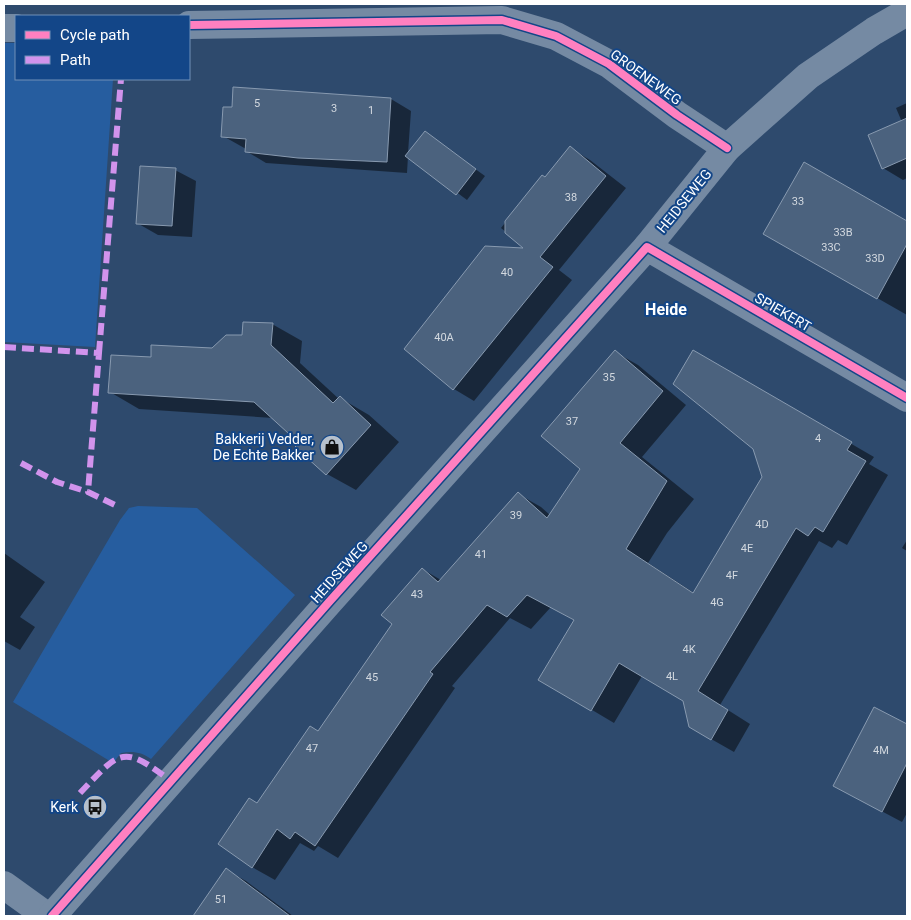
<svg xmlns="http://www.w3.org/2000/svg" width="911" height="920" viewBox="0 0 911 920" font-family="Roboto,sans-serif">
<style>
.green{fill:#265d9f}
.shadow{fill:#0007}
.building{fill:#4b627e;stroke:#889ab0}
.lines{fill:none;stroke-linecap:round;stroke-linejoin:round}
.minor{stroke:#758aa3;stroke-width:28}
.tertiary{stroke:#758aa3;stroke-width:28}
.quiet{stroke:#d193ec;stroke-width:6;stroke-dasharray:12 6;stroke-linecap:butt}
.cycleway-casing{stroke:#134688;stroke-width:11}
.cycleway{stroke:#ff80c0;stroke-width:8}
.labels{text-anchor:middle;stroke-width:4;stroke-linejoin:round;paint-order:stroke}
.number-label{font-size:11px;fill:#d2d8df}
.street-label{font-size:14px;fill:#fff;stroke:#134688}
.poi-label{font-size:14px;fill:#fff;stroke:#134688;text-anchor:end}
.quarter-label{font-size:16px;font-weight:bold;fill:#fff;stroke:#134688}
</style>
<rect width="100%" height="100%" fill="#2e4a6d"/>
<path class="green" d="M 4,43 L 16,43 L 16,79 L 113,79 L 95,347 L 4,342 Z
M 138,506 L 197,508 L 295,595 L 151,759 C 141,752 133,751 121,753 L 113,763 L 13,702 L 120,520 L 129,508 Z"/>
<path class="shadow" d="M 391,99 L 411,111 L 408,153 L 425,133 L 485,176 L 467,200 L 408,156 L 407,173 L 266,163 L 246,151 L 246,149 L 223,136 Z
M 907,103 L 907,178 L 903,180 L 883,168 L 902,122 L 896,108 Z
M 570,148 L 590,160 L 626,188 L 559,270 L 572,280 L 474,401 L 454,389 L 405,349 L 527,249 L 501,228 L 542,176 L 545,178 Z
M 805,164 L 907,222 L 907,315 L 765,234 Z
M 175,170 L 196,181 L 192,237 L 158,235 L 137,223 Z
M 272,324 L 302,341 L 300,363 L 339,399 L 340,398 L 369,415 L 399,442 L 356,490 L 327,474 L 301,443 L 273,418 L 139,409 L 110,392 L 152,358 L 212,350 Z
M 615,352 L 638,365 L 686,405 L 642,457 L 694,499 L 667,533 L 648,563 L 694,593 L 763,478 L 754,448 L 693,352 L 874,457 L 869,464 L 888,475 L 847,545 L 838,540 L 832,548 L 819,541 L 720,705 L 750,724 L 734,752 L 690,727 L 684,700 L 642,676 L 614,723 L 540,679 L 575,621 L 551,607 L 531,629 L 510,618 L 452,686 L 455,688 L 338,858 L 318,846 L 314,851 L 300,843 L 275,880 L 252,867 L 258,804 L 318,732 L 394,624 L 422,569 L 441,580 L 518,494 L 541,507 L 550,515 L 582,469 Z
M 907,540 L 907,551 L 902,548 Z
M 4,553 L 45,582 L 20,617 L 35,627 L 20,650 L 4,641 Z
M 875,708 L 907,725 L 907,813 L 902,822 L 855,797 Z
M 226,870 L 246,881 L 293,916 L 194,916 Z"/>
<path class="building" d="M 233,87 L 391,98 L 387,162 L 298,158 L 245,152 L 246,139 L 221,137 L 223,107 L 232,107 Z
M 907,118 L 907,158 L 882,169 L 868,135 Z
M 425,131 L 476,169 L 456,195 L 405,156 Z
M 570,146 L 606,176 L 540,257 L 553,267 L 453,390 L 404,349 L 485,246 L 523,248 L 505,233 L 505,221 L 542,175 L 545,177 Z
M 804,162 L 907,221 L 907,244 L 877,299 L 763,234 Z
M 140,166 L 176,168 L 172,226 L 136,224 Z
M 243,322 L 273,323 L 271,345 L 333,403 L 340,396 L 371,425 L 326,475 L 295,447 L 299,443 L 254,402 L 108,393 L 111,355 L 151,357 L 151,345 L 212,348 L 226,335 L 242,335 Z
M 615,350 L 663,391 L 620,443 L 667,481 L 626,549 L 693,593 L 762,477 L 753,449 L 673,384 L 693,350 L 852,442 L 847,450 L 866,461 L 823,532 L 815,527 L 808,536 L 796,528 L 698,691 L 728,710 L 711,740 L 689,727 L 683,701 L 619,663 L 591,711 L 538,680 L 574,620 L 527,595 L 507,617 L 487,605 L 430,672 L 433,674 L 315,846 L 295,832 L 290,839 L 277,829 L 252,868 L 218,844 L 249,798 L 257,803 L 310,726 L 318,731 L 392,624 L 381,615 L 422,568 L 438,582 L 518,492 L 547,518 L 580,469 L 541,436 Z
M 874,707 L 907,724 L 907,763 L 882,812 L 833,786 Z
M 226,868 L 290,916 L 193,916 Z"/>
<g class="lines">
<path class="minor" d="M 189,25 L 502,20 L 556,36 L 609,64 L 677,115 L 727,148
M 4,28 L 16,28
M 647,247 L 907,398
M 4,885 L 47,916"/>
<path class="tertiary" d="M 52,916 L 329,602 L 647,247 L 727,148 L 808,76 L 874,31 L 907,12"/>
<path class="quiet" d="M 4,347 L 99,353 L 88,492 L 115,505
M 99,353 L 121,79
M 21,463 L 57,482 L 88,492
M 80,793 C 121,750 122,744 171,781"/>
<g class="cycleway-casing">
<path id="cycleway" d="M 189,25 L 502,20 L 556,36 L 609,64 L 677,115 L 727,148
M 52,916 L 329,602 L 647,247 L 907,398"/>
</g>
<use href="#cycleway" class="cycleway"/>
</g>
<defs>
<g id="shop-disc" transform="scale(1.25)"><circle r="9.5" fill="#b6c0cc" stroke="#134688"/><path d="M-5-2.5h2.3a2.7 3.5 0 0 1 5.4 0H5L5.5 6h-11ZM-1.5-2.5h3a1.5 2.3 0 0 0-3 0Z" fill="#111"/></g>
<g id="bus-disc" transform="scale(1.25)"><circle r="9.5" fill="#b6c0cc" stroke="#134688"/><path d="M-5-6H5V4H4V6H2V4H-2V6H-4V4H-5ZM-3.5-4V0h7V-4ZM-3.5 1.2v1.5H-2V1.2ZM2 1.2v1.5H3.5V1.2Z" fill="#111"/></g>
</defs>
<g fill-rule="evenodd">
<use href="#shop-disc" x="332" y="447"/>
<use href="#bus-disc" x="95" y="807"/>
</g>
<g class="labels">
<g class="number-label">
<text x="257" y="107">5</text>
<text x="334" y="112">3</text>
<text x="371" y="114">1</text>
<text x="571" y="201">38</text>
<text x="798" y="205">33</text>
<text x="843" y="236">33B</text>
<text x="831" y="251">33C</text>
<text x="875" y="262">33D</text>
<text x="507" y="276">40</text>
<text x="444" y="341">40A</text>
<text x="609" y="381">35</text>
<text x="572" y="425">37</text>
<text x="818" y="442">4</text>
<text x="516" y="519">39</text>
<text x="762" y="528">4D</text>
<text x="747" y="552">4E</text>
<text x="481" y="558">41</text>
<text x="732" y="579">4F</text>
<text x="417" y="598">43</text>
<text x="717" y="606">4G</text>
<text x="689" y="653">4K</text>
<text x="672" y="680">4L</text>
<text x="372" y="681">45</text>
<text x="312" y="752">47</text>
<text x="881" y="754">4M</text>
<text x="221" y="903">51</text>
</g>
<g class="street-label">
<text transform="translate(646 77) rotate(36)" y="5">GROENEWEG</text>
<text transform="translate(684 201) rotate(-51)" y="5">HEIDSEWEG</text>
<text transform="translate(783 312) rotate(30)" y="5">SPIEKERT</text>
<text transform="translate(339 572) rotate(-48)" y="5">HEIDSEWEG</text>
</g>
<g class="poi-label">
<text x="314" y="444">Bakkerij Vedder,<tspan x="314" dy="16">De Echte Bakker</tspan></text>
<text x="78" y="812">Kerk</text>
</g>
<g class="quarter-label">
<text x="666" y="315">Heide</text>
</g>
</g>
<rect width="911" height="920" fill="none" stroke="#ffffff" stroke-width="10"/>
<rect x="15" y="15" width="175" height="65" fill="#134688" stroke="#7190b8"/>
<rect x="25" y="31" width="25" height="8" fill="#ff80c0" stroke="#7190b8"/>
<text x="60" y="40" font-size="15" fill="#ffffff">Cycle path</text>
<rect x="25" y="56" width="25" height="8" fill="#d193ec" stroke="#7190b8"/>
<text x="60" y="65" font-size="15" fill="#ffffff">Path</text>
</svg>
